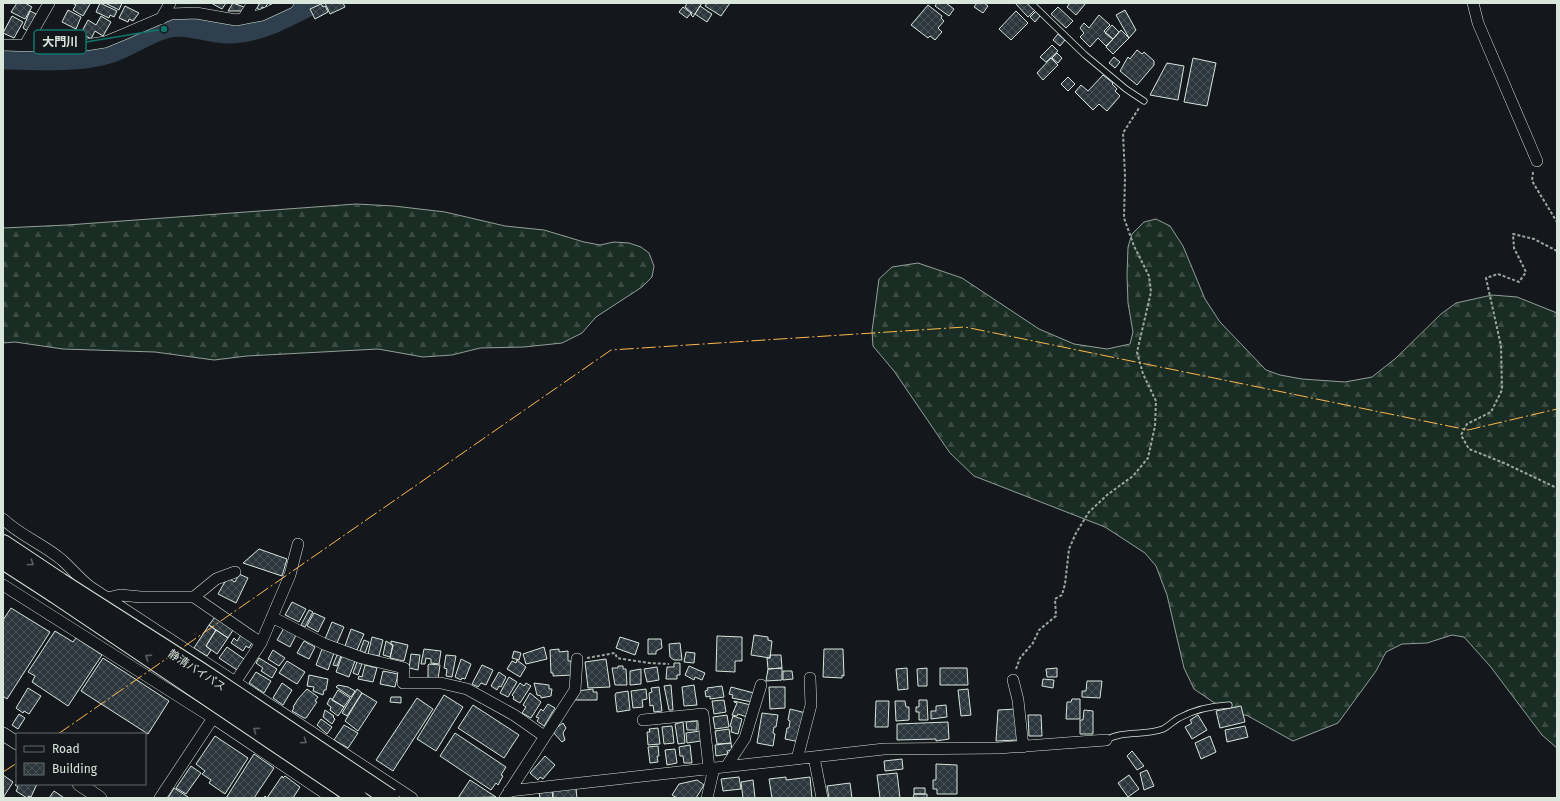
<svg xmlns="http://www.w3.org/2000/svg" width="1560" height="801" viewBox="0 0 1560 801" font-family="'Fira Sans','Noto Sans JP',sans-serif">
<style>
.forest{fill:url(#forest-firs);stroke:#939e99}
.lines{fill:none;stroke-linecap:round;stroke-linejoin:round}
.river{stroke:#2f3f4d;stroke-width:21}
.building{fill:url(#building-cross-hatch);stroke:#d8e6dc}
.service-casing{stroke:#d8e6dc;stroke-width:7}
.minor-casing{stroke:#d8e6dc;stroke-width:12}
.tertiary-casing{stroke:#d8e6dc;stroke-width:14}
.trunk-casing{stroke:#d8e6dc;stroke-width:20}
.path{stroke:#9da8a2;stroke-width:2;stroke-dasharray:3 2;stroke-linecap:butt}
.service{stroke:#14181c;stroke-width:5.5}
.minor{stroke:#14181c;stroke-width:11}
.tertiary{stroke:#14181c;stroke-width:13}
.trunk{stroke:#14181c;stroke-width:18}
.trunk-bridge-casing{stroke:#d8e6dc;stroke-width:20;stroke-linecap:butt}
.trunk-bridge{stroke:#14181c;stroke-width:18}
.power{stroke:#ffb74d;stroke-width:1;stroke-dasharray:14 3 2 3;stroke-linecap:butt}
.oneway{stroke:#59605f}
.labels{text-anchor:middle;stroke-width:3;stroke-linejoin:round;paint-order:stroke}
.street-label{font-size:11px;fill:#d8e6dc;stroke:#14181c}
.leader{fill:none;stroke:#0f766e;stroke-width:1.5}
.callout-dot{fill:#0f766e;stroke:#14181c;stroke-width:1.5}
.callout{fill:#14181c;stroke:#0f766e;stroke-width:1.5}
.callout-label{font-size:12px;text-anchor:middle;font-weight:bold;fill:#d8e6dc}
</style>
<defs>
<pattern id="forest-firs" width="22" height="20" patternUnits="userSpaceOnUse"><rect width="22" height="20" fill="#1a2d24"/><path d="M5 1l3.5 6h-7zM16 11l3.5 6h-7z" fill="#3b4b43"/></pattern>
<pattern id="building-cross-hatch" width="8" height="8" patternUnits="userSpaceOnUse"><rect width="8" height="8" fill="#2c363c"/><path d="M0 0l8 8M0 8l8-8" fill="none" stroke="#4a5358"/></pattern>
</defs>
<rect width="100%" height="100%" fill="#14181c"/>
<path class="forest" d="M 356,204 L 394,206 L 445,212 L 505,226 L 544,230 L 584,242 L 600,245 L 614,242 L 629,243 L 641,247 L 649,253 L 654,266 L 652,277 L 642,287 L 596,317 L 582,333 L 562,343 L 524,347 L 480,348 L 452,355 L 423,357 L 378,349 L 247,356 L 214,360 L 155,352 L 63,349 L 15,342 L 3,343 L 3,228 L 67,225 Z
M 1156,219 L 1170,226 L 1183,246 L 1205,299 L 1220,322 L 1266,370 L 1280,375 L 1302,379 L 1345,382 L 1372,377 L 1396,358 L 1441,314 L 1456,303 L 1492,295 L 1517,297 L 1557,313 L 1557,748 L 1542,735 L 1490,666 L 1464,637 L 1452,635 L 1427,643 L 1402,644 L 1386,652 L 1376,671 L 1338,723 L 1293,741 L 1248,716 L 1222,708 L 1194,689 L 1184,668 L 1167,595 L 1156,566 L 1145,553 L 1105,527 L 974,476 L 950,453 L 894,371 L 873,346 L 872,331 L 879,279 L 892,267 L 918,263 L 962,278 L 1039,329 L 1074,344 L 1107,349 L 1130,344 L 1133,332 L 1128,303 L 1127,275 L 1128,247 L 1132,234 L 1144,222 Z"/>
<g class="lines">
<path class="river" d="M 3,59 C 38,59 76,63 109,53 C 130,47 155,27 177,26 C 193,26 209,32 225,33 C 257,34 287,17 314,3"/>
</g>
<path class="building" d="M 17,3 L 25,3 L 32,7 L 25,19 L 11,12 Z
M 72,3 L 89,3 L 90,4 L 83,16 L 73,10 L 76,5 Z
M 100,3 L 117,11 L 114,17 L 110,15 L 109,18 L 96,12 Z
M 105,3 L 122,3 L 119,10 Z
M 211,3 L 226,3 L 222,9 Z
M 233,3 L 244,7 L 242,11 L 228,11 Z
M 260,3 L 273,3 L 271,5 L 268,3 L 265,8 L 262,7 L 260,10 L 257,8 Z
M 325,3 L 343,3 L 345,7 L 330,14 Z
M 687,3 L 702,3 L 693,17 L 691,15 L 692,13 L 685,7 Z
M 707,3 L 730,3 L 721,16 L 705,6 Z
M 937,3 L 946,3 L 954,9 L 949,16 L 935,6 Z
M 977,3 L 984,3 L 988,6 L 983,13 L 974,7 Z
M 1015,3 L 1028,3 L 1035,10 L 1028,17 Z
M 1070,3 L 1086,3 L 1076,15 L 1067,7 Z
M 321,4 L 323,7 L 325,6 L 328,12 L 315,19 L 310,9 Z
M 928,5 L 942,16 L 941,18 L 944,21 L 938,28 L 942,32 L 935,40 L 930,36 L 928,38 L 911,25 Z
M 125,6 L 139,13 L 133,21 L 129,19 L 128,22 L 119,18 Z
M 700,6 L 712,14 L 707,22 L 695,14 Z
M 683,7 L 691,13 L 687,18 L 679,12 Z
M 1058,7 L 1073,21 L 1066,28 L 1051,14 Z
M 68,10 L 81,17 L 76,29 L 62,22 Z
M 1125,10 L 1136,30 L 1129,38 L 1116,15 Z
M 30,11 L 36,14 L 28,31 L 23,28 Z
M 1016,11 L 1028,23 L 1011,40 L 999,29 Z
M 1036,11 L 1040,16 L 1035,22 L 1030,17 Z
M 1099,15 L 1110,25 L 1104,31 L 1113,39 L 1106,46 L 1098,38 L 1090,47 L 1080,37 L 1084,33 L 1080,28 L 1084,23 L 1089,28 Z
M 12,16 L 23,22 L 14,38 L 3,33 Z
M 101,16 L 111,22 L 103,36 L 95,31 L 91,39 L 81,33 L 88,20 L 96,25 Z
M 1112,25 L 1119,32 L 1113,39 L 1105,33 Z
M 1121,30 L 1129,38 L 1113,54 L 1106,47 Z
M 1058,34 L 1065,40 L 1060,46 L 1053,40 Z
M 1052,45 L 1058,51 L 1046,62 L 1040,57 Z
M 1137,50 L 1142,54 L 1144,52 L 1154,61 L 1154,65 L 1137,85 L 1120,71 L 1128,57 L 1130,59 Z
M 1057,53 L 1062,58 L 1058,63 L 1052,58 Z
M 1114,57 L 1120,62 L 1115,68 L 1109,63 Z
M 1051,58 L 1058,65 L 1043,80 L 1037,73 Z
M 1193,58 L 1216,63 L 1207,106 L 1184,102 Z
M 1167,63 L 1184,66 L 1178,100 L 1150,95 Z
M 1103,75 L 1113,83 L 1112,84 L 1117,89 L 1115,91 L 1120,96 L 1107,111 L 1099,104 L 1093,110 L 1075,92 L 1081,85 L 1088,91 Z
M 1068,77 L 1075,84 L 1068,91 L 1061,84 Z
M 259,549 L 287,559 L 282,576 L 243,563 Z
M 239,574 L 248,578 L 236,603 L 218,594 L 227,578 L 235,582 Z
M 292,602 L 306,609 L 299,622 L 285,615 Z
M 11,608 L 50,632 L 7,699 L 3,696 L 3,620 Z
M 309,610 L 313,612 L 305,627 L 301,625 Z
M 314,613 L 325,618 L 318,632 L 307,626 Z
M 215,617 L 233,630 L 228,638 L 209,625 Z
M 332,622 L 344,627 L 337,643 L 325,639 Z
M 209,625 L 216,630 L 206,646 L 211,650 L 207,656 L 194,648 Z
M 284,628 L 296,635 L 290,647 L 277,640 Z
M 351,629 L 364,634 L 357,650 L 345,646 Z
M 216,630 L 228,638 L 217,654 L 206,646 Z
M 55,631 L 73,642 L 76,638 L 102,655 L 68,706 L 32,682 L 35,676 L 28,672 Z
M 241,635 L 252,643 L 249,648 L 246,646 L 243,651 L 231,643 L 234,638 L 237,641 Z
M 754,635 L 768,637 L 768,640 L 772,641 L 770,658 L 751,655 Z
M 717,636 L 742,637 L 742,661 L 735,661 L 735,672 L 716,671 Z
M 372,637 L 383,640 L 379,656 L 368,654 Z
M 620,637 L 639,643 L 635,655 L 616,648 Z
M 648,639 L 661,639 L 662,648 L 656,651 L 656,654 L 648,654 Z
M 364,640 L 369,642 L 365,653 L 360,651 Z
M 304,641 L 315,647 L 309,659 L 297,653 Z
M 386,641 L 393,645 L 390,657 L 383,655 Z
M 391,641 L 408,645 L 404,661 L 390,658 L 393,645 L 391,645 Z
M 680,643 L 682,660 L 674,660 L 670,657 L 669,644 Z
M 227,647 L 244,659 L 237,670 L 219,658 Z
M 544,647 L 547,659 L 526,664 L 523,654 Z
M 322,649 L 334,653 L 328,670 L 316,665 Z
M 424,649 L 441,651 L 439,664 L 431,663 L 431,659 L 426,658 L 425,664 L 421,664 Z
M 559,649 L 559,652 L 568,651 L 568,661 L 571,661 L 572,675 L 553,676 L 553,673 L 551,673 L 550,650 Z
M 824,649 L 843,649 L 844,676 L 842,675 L 842,678 L 823,677 Z
M 273,650 L 285,658 L 279,666 L 268,659 Z
M 514,651 L 521,653 L 519,660 L 512,658 Z
M 686,652 L 695,653 L 694,663 L 684,662 Z
M 411,654 L 420,655 L 418,670 L 409,668 Z
M 337,655 L 341,656 L 337,666 L 333,665 Z
M 446,655 L 456,656 L 452,677 L 446,676 L 447,669 L 444,668 Z
M 770,655 L 781,655 L 782,668 L 768,669 L 767,658 L 770,658 Z
M 342,656 L 355,661 L 349,677 L 336,672 Z
M 103,658 L 169,701 L 148,734 L 81,691 Z
M 259,658 L 277,669 L 272,678 L 261,671 L 263,668 L 256,663 Z
M 461,659 L 471,664 L 465,679 L 462,678 L 461,680 L 455,677 Z
M 606,659 L 610,687 L 588,688 L 585,662 Z
M 517,660 L 526,667 L 520,677 L 507,669 L 512,661 L 516,663 Z
M 287,661 L 305,672 L 297,684 L 279,673 Z
M 357,662 L 362,664 L 358,675 L 353,673 Z
M 674,663 L 680,663 L 680,675 L 677,675 L 677,679 L 666,679 L 667,667 L 674,667 Z
M 429,664 L 440,665 L 438,679 L 428,677 L 428,665 Z
M 365,665 L 377,668 L 373,682 L 358,679 L 359,676 L 362,677 Z
M 482,665 L 493,670 L 486,685 L 481,683 L 478,687 L 472,684 Z
M 618,666 L 623,666 L 623,669 L 626,669 L 627,685 L 615,685 L 612,668 L 618,668 Z
M 689,666 L 705,673 L 702,680 L 695,677 L 694,680 L 685,675 Z
M 657,667 L 659,680 L 647,682 L 644,669 Z
M 782,668 L 782,680 L 766,681 L 768,669 Z
M 907,668 L 908,689 L 898,690 L 896,669 Z
M 927,668 L 927,686 L 918,686 L 917,669 Z
M 940,668 L 967,668 L 968,685 L 940,685 Z
M 1057,668 L 1057,677 L 1047,677 L 1046,669 Z
M 641,669 L 641,684 L 630,685 L 630,671 Z
M 383,671 L 398,674 L 395,687 L 380,684 Z
M 783,671 L 792,671 L 793,679 L 783,680 Z
M 256,672 L 271,681 L 264,693 L 249,683 Z
M 499,672 L 506,677 L 501,687 L 499,686 L 497,690 L 491,686 Z
M 309,675 L 328,679 L 326,690 L 324,690 L 323,695 L 313,691 L 314,687 L 307,686 Z
M 509,677 L 517,682 L 508,697 L 500,693 Z
M 1043,679 L 1054,680 L 1053,688 L 1042,686 Z
M 1087,681 L 1102,681 L 1100,698 L 1082,697 L 1082,691 L 1086,691 Z
M 282,683 L 292,690 L 283,705 L 273,698 Z
M 520,683 L 524,686 L 526,683 L 531,686 L 520,703 L 513,699 L 514,697 L 512,695 Z
M 534,683 L 549,685 L 549,689 L 552,689 L 551,696 L 541,698 L 541,696 L 537,695 Z
M 338,685 L 348,687 L 355,691 L 351,697 L 336,687 Z
M 671,685 L 673,710 L 669,710 L 664,686 Z
M 694,685 L 697,705 L 684,706 L 682,687 Z
M 722,686 L 724,697 L 710,699 L 710,696 L 706,697 L 705,691 L 708,690 L 707,688 Z
M 659,687 L 662,711 L 654,712 L 653,705 L 650,706 L 649,693 L 652,692 L 651,688 Z
M 731,687 L 754,693 L 752,702 L 732,698 L 733,695 L 729,694 Z
M 769,687 L 785,687 L 785,708 L 770,709 Z
M 28,688 L 41,696 L 29,714 L 24,711 L 23,713 L 16,708 Z
M 307,689 L 318,697 L 315,701 L 317,702 L 306,718 L 304,718 L 292,711 L 294,708 L 293,707 L 298,699 Z
M 357,689 L 362,693 L 347,716 L 342,713 Z
M 593,689 L 593,692 L 597,692 L 597,700 L 573,700 L 577,691 Z
M 646,689 L 647,699 L 642,700 L 643,707 L 633,708 L 631,691 Z
M 968,689 L 971,715 L 961,716 L 958,690 Z
M 338,690 L 350,698 L 344,707 L 332,700 Z
M 628,691 L 630,710 L 617,712 L 615,695 L 616,693 Z
M 362,693 L 377,702 L 358,731 L 345,721 Z
M 530,693 L 541,702 L 531,718 L 522,713 L 526,707 L 523,705 Z
M 444,695 L 463,707 L 436,751 L 417,739 Z
M 391,697 L 401,697 L 401,703 L 390,702 Z
M 330,698 L 344,707 L 338,716 L 330,710 L 331,707 L 327,704 Z
M 417,698 L 433,709 L 393,771 L 376,760 Z
M 1072,699 L 1080,699 L 1080,719 L 1066,719 L 1067,702 L 1071,702 Z
M 724,700 L 726,712 L 714,714 L 712,701 Z
M 919,700 L 927,700 L 928,720 L 919,720 L 919,712 L 916,712 L 916,707 L 919,707 Z
M 734,701 L 751,705 L 747,717 L 738,714 L 737,716 L 732,715 L 737,703 L 734,702 Z
M 876,701 L 889,701 L 888,727 L 875,727 Z
M 895,701 L 905,701 L 906,707 L 909,707 L 909,720 L 896,721 Z
M 548,704 L 555,708 L 544,726 L 537,721 L 539,718 L 536,717 L 541,709 L 543,711 Z
M 473,705 L 519,735 L 504,758 L 458,728 Z
M 946,705 L 947,717 L 931,719 L 931,711 L 936,711 L 936,706 Z
M 1241,706 L 1245,722 L 1220,728 L 1216,711 Z
M 790,709 L 806,713 L 800,742 L 785,739 L 787,728 L 789,728 L 790,721 L 788,720 Z
M 1016,709 L 1018,740 L 996,741 L 998,710 Z
M 325,710 L 334,716 L 333,717 L 335,719 L 332,724 L 323,717 Z
M 1084,710 L 1093,711 L 1093,734 L 1080,734 L 1080,720 L 1083,720 Z
M 762,713 L 778,715 L 776,727 L 774,727 L 773,733 L 775,734 L 773,746 L 757,743 Z
M 19,714 L 25,718 L 18,729 L 12,725 Z
M 727,715 L 729,727 L 715,729 L 713,717 Z
M 1028,715 L 1041,715 L 1042,736 L 1029,736 Z
M 1198,715 L 1207,730 L 1192,739 L 1185,727 L 1192,723 L 1190,720 Z
M 733,716 L 742,719 L 738,734 L 731,732 L 732,727 L 730,726 Z
M 321,719 L 332,727 L 327,734 L 317,725 Z
M 697,721 L 697,730 L 687,730 L 686,722 Z
M 683,722 L 685,743 L 678,744 L 675,724 Z
M 948,722 L 949,739 L 936,741 L 936,739 L 897,740 L 897,724 Z
M 563,723 L 566,728 L 563,733 L 565,740 L 562,742 L 552,731 Z
M 344,725 L 358,733 L 348,748 L 334,740 Z
M 672,726 L 674,743 L 664,744 L 662,727 Z
M 1245,726 L 1248,737 L 1227,742 L 1225,730 Z
M 658,728 L 660,744 L 648,745 L 647,732 L 650,732 L 649,729 Z
M 729,729 L 731,743 L 717,744 L 715,731 Z
M 700,731 L 701,741 L 687,743 L 686,733 Z
M 455,733 L 506,767 L 501,775 L 503,776 L 498,785 L 496,783 L 491,790 L 440,756 Z
M 215,736 L 248,758 L 225,794 L 209,783 L 211,780 L 202,774 L 205,771 L 196,764 Z
M 1210,736 L 1216,752 L 1201,759 L 1195,743 Z
M 731,743 L 732,750 L 727,751 L 728,754 L 716,756 L 715,745 Z
M 690,745 L 692,763 L 684,763 L 683,756 L 680,756 L 679,747 Z
M 658,746 L 659,756 L 657,756 L 658,762 L 650,763 L 648,747 Z
M 675,749 L 677,763 L 667,765 L 665,750 Z
M 1132,751 L 1144,766 L 1137,770 L 1127,756 Z
M 254,754 L 274,768 L 254,798 L 226,798 Z
M 545,756 L 555,765 L 543,779 L 540,777 L 538,780 L 530,773 Z
M 902,759 L 903,769 L 885,771 L 884,761 Z
M 936,764 L 957,765 L 957,794 L 937,794 L 937,789 L 933,789 L 933,780 L 936,780 Z
M 191,766 L 201,773 L 186,794 L 176,788 Z
M 1147,770 L 1154,786 L 1144,790 L 1140,773 Z
M 897,773 L 900,798 L 880,798 L 877,775 Z
M 3,775 L 13,782 L 3,798 Z
M 1129,775 L 1139,789 L 1128,797 L 1118,783 Z
M 282,776 L 283,778 L 285,776 L 300,787 L 293,798 L 264,798 L 265,796 L 267,798 Z
M 739,777 L 741,789 L 723,791 L 721,779 Z
M 786,777 L 786,780 L 810,777 L 812,798 L 772,798 L 769,779 Z
M 470,780 L 496,797 L 458,798 Z
M 697,780 L 704,785 L 696,798 L 677,798 L 672,795 L 679,784 Z
M 753,780 L 755,798 L 743,798 L 741,782 Z
M 17,783 L 17,784 L 37,784 L 31,797 L 29,796 L 27,798 L 16,791 L 18,787 L 15,785 Z
M 850,783 L 852,798 L 829,798 L 827,786 Z
M 174,788 L 188,797 L 187,798 L 168,798 Z
M 576,788 L 577,798 L 553,798 L 553,790 Z
M 914,788 L 925,788 L 925,794 L 914,794 Z
M 54,791 L 63,797 L 62,798 L 49,798 Z
M 552,791 L 553,798 L 540,798 L 539,793 Z
M 914,794 L 927,794 L 927,798 L 913,798 Z"/>
<g class="lines">
<g class="service-casing">
<path id="service" d="M 1031,3 L 1085,55 L 1126,89 L 1144,101
M 1106,740 C 1123,730 1145,736 1163,729 C 1169,726 1173,721 1179,718 C 1195,709 1211,706 1229,705"/>
</g>
<g class="minor-casing">
<path id="minor" d="M 1473,3 L 1478,23 L 1537,161
M 161,19 L 170,3
M 243,19 L 253,3
M 3,45 L 68,47 L 86,45 L 105,42 L 122,35 L 171,14 L 196,13 L 236,20 L 262,15 L 288,3
M 25,45 L 49,3
M 3,519 C 21,536 43,544 62,560 C 71,568 79,578 89,586 L 412,798
M 3,585 L 213,718 L 332,798
M 194,597 L 261,643
M 107,598 L 120,595 L 141,597 L 194,597 L 216,579 L 235,572
M 272,617 L 324,644 L 362,658 L 404,668 L 403,683 L 441,683 L 467,689 L 514,715 L 544,736
M 1013,680 L 1018,700 L 1023,747
M 232,687 L 261,643 L 290,575 L 298,544
M 643,720 L 703,714 L 709,768
M 814,757 L 822,798
M 797,759 L 811,705 L 810,678
M 726,767 L 745,738 L 761,685
M 509,791 L 884,749 L 999,748 L 1106,740
M 160,798 L 217,712
M 505,798 L 575,690 L 577,659
M 707,798 L 714,768"/>
</g>
<g class="tertiary-casing">
<path id="tertiary" d="M 3,734 L 17,743
M 79,784 L 100,798"/>
</g>
<g class="trunk-casing">
<path id="trunk" d="M 3,544 L 60,582
M 3,560 L 54,593"/>
</g>
<path class="path" d="M 1533,172 L 1532,181 L 1557,222
M 1557,251 L 1534,239 L 1513,234 L 1514,248 L 1526,272 L 1519,282 L 1498,274 L 1486,278 L 1501,346 L 1502,390 L 1491,412 L 1467,424 L 1461,435 L 1469,449 L 1504,463 L 1557,488
M 587,658 L 615,653 L 617,658 L 649,663 L 669,664
M 1016,669 L 1020,658 L 1033,643 L 1039,630 L 1056,616 L 1055,599 L 1062,595 L 1065,584 L 1069,549 L 1076,533 L 1089,512 L 1107,495 L 1133,476 L 1148,458 L 1155,426 L 1156,401 L 1143,374 L 1137,352 L 1151,292 L 1149,276 L 1134,246 L 1124,218 L 1125,176 L 1123,133 L 1139,108"/>
<use href="#service" class="service"/>
<use href="#minor" class="minor"/>
<use href="#tertiary" class="tertiary"/>
<use href="#trunk" class="trunk"/>
<g class="trunk-bridge-casing">
<path id="trunk-bridge" d="M 60,582 L 201,672 L 390,798
M 54,593 L 358,798"/>
</g>
<use href="#trunk-bridge" class="trunk-bridge"/>
<path class="power" d="M 58,734 L 611,350 L 965,327 L 1468,430 L 1557,409
M 3,772 L 17,763"/>
</g>
<defs><path id="oneway-chevron" d="M-2-3.5L2.5 0L-2 3.5" fill="none" stroke-width="1.6" stroke-linecap="round" stroke-linejoin="round"/></defs>
<g class="oneway">
<use href="#oneway-chevron" transform="translate(31 563) rotate(34)"/>
<use href="#oneway-chevron" transform="translate(148 657) rotate(-146)"/>
<use href="#oneway-chevron" transform="translate(256 730) rotate(-146)"/>
<use href="#oneway-chevron" transform="translate(304 741) rotate(34)"/>
</g>
<g class="labels">
<g class="street-label">
<text transform="translate(197 670) rotate(33)" y="4">静清バイパス</text>
</g>
</g>
<path class="leader" d="M164 29L86 42"/>
<circle class="callout-dot" cx="164" cy="29" r="4"/>
<rect class="callout" x="34" y="30" width="52" height="24" rx="4"/>
<g class="callout-label">
<text x="60" y="46">大門川</text>
</g>
<rect width="1560" height="801" fill="none" stroke="#d8e6dc" stroke-width="8"/>
<rect x="16" y="733" width="130" height="52" fill="#14181c" stroke="#626a69"/>
<rect x="24" y="746" width="20" height="6" fill="#14181c" stroke="#626a69"/>
<text x="52" y="753" font-size="12" fill="#d8e6dc">Road</text>
<rect x="24" y="763" width="20" height="12" fill="url(#building-cross-hatch)" stroke="#626a69"/>
<text x="52" y="773" font-size="12" fill="#d8e6dc">Building</text>
</svg>
